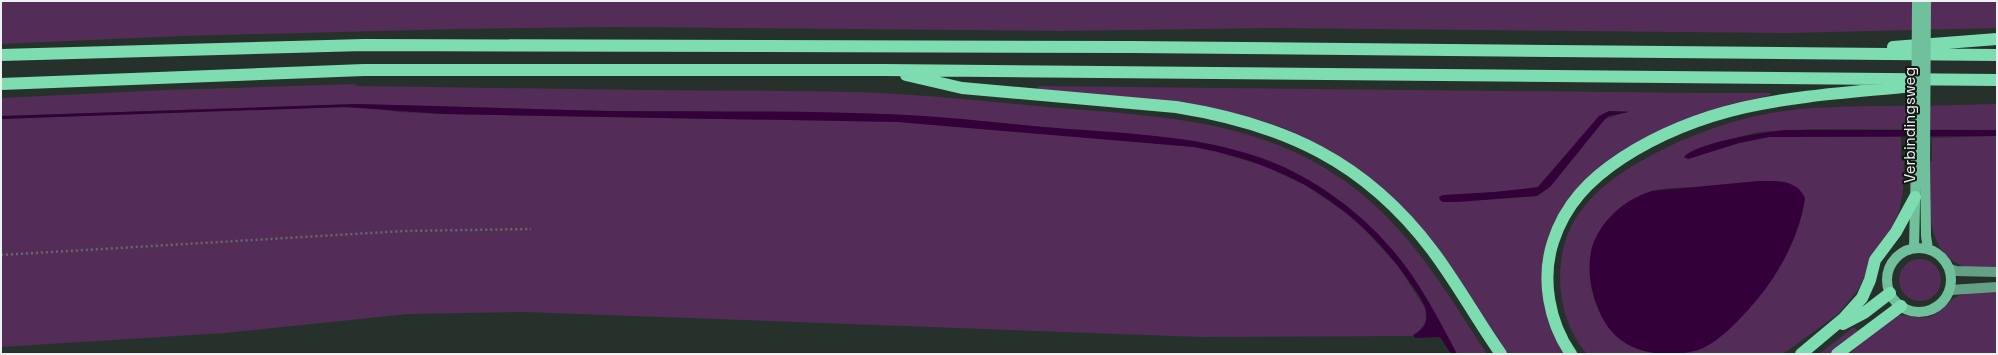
<svg xmlns="http://www.w3.org/2000/svg" width="1998" height="355" viewBox="0 0 1998 355" font-family="'Space Grotesk',sans-serif">
<style>
.green{fill:#542c58;fill-rule:evenodd}
.water{fill:#34003a}
.lines{fill:none;stroke-linecap:round;stroke-linejoin:round}
.path{stroke:#636c67;stroke-width:2.5;stroke-dasharray:2 3;stroke-linecap:butt}
.secondary{stroke:#64a084;stroke-width:10}
.primary{stroke:#71c09c;stroke-width:10}
.highway{stroke:#7dddb1;stroke-width:12}
.primary-bridge{stroke:#71c09c;stroke-width:10}
.labels{text-anchor:middle;stroke-width:4;stroke-linejoin:round;paint-order:stroke}
.street-label{font-size:15px;fill:#ecf2ef;stroke:#131715}
</style>
<rect width="100%" height="100%" fill="#26312b"/>
<path class="green" d="M 1,1 L 1997,1 L 1997,28 L 1790,33 L 1273,28 L 1060,31 L 615,27 L 458,29 L 182,36 L 1,44 Z
M 355,84 L 356,86 C 452,87 549,89 646,90 C 716,91 786,90 856,92 C 919,94 983,101 1047,107 C 1139,115 1234,117 1316,163 C 1400,210 1436,277 1487,354 L 1457,354 L 1430,304 L 1406,267 L 1377,233 L 1344,204 L 1306,179 L 1264,159 L 1196,141 L 909,115 L 837,113 L 605,111 L 356,104 L 1,116 L 1,98 L 165,90 Z
M 1038,86 L 1703,93 L 1771,93 L 1771,95 L 1727,105 L 1685,120 L 1596,171 L 1571,195 L 1554,223 L 1544,254 L 1566,354 L 1507,354 L 1450,265 L 1326,149 L 1284,128 L 1223,110 L 1038,90 ZM 1609,111 L 1629,111 L 1605,119 L 1550,187 L 1537,196 L 1456,202 L 1441,196 L 1531,189 L 1538,187 L 1599,116 Z
M 1997,104 L 1997,130 L 1813,129 L 1758,132 L 1711,144 L 1688,159 L 1739,143 L 1769,137 L 1901,137 L 1901,160 L 1904,161 L 1903,191 L 1899,212 L 1889,233 L 1873,253 L 1866,275 L 1857,291 L 1838,314 L 1783,354 L 1587,354 C 1564,327 1556,290 1562,255 C 1569,215 1597,188 1631,167 C 1674,141 1721,122 1771,113 C 1804,107 1839,107 1873,106 C 1914,106 1956,105 1997,104 ZM 1697,187 L 1805,198 C 1797,253 1761,298 1723,335 L 1595,302 C 1593,294 1590,286 1590,278 C 1587,238 1614,202 1652,191 C 1666,187 1683,188 1697,187 Z
M 364,107 L 399,112 L 443,114 L 898,122 L 1088,137 L 1194,147 L 1217,152 L 1262,165 L 1305,185 L 1346,213 L 1364,229 L 1398,266 L 1425,308 L 1426,319 L 1424,325 L 1414,336 L 1201,337 L 524,312 L 408,314 L 225,333 L 1,347 L 1,119 L 291,108 Z
M 1997,136 L 1997,268 C 1986,267 1970,270 1960,265 C 1922,248 1930,194 1930,161 L 1932,161 L 1932,138 Z
M1899 280a21 21 0 1 1 42 0a21 21 0 1 1-42 0Z
M 1997,291 L 1997,354 L 1849,354 L 1864,340 L 1898,315 C 1909,315 1919,319 1929,317 C 1941,313 1945,304 1954,298 C 1966,291 1984,292 1997,291 Z
M 1854,327 L 1858,331 L 1829,354 L 1819,354 Z"/>
<path class="water" d="M 356,104 C 440,106 524,109 608,111 C 707,112 808,110 907,115 C 953,117 999,123 1045,127 C 1124,134 1213,134 1286,168 C 1340,194 1387,235 1419,286 C 1433,308 1445,331 1457,354 L 1451,354 L 1440,337 L 1415,338 L 1413,335 C 1419,332 1425,327 1426,320 C 1429,308 1419,296 1413,287 C 1385,245 1349,210 1305,185 C 1270,166 1233,154 1194,147 L 898,122 L 443,114 L 345,107 L 1,119 L 1,116 L 3,116 Z
M 1609,111 L 1629,112 L 1609,116 L 1605,119 L 1550,187 L 1537,196 L 1456,202 L 1443,202 L 1440,200 L 1439,197 L 1443,195 L 1495,192 L 1538,187 L 1599,116 Z
M 1785,130 L 1997,130 L 1997,136 L 1769,137 L 1739,143 L 1688,159 L 1684,157 C 1695,143 1765,132 1785,130 Z
M 1758,181 C 1777,181 1796,179 1805,198 C 1799,239 1776,280 1748,310 C 1735,324 1722,338 1705,347 C 1694,353 1679,354 1666,354 C 1623,353 1601,329 1592,289 C 1589,275 1588,258 1593,244 C 1603,218 1626,199 1652,191 Z"/>
<g class="lines">
<path class="path" d="M 1,255 L 404,231 L 531,229"/>
<path class="secondary" d="M 1950,269 L 1956,271 L 1997,272
M 1950,290 L 1997,287"/>
<path class="primary" d="M 1925,162 L 1926,236 L 1928,249
M 1914,248 L 1916,161
M1887 280a32 32 0 1 1 64 0a32 32 0 1 1-64 0Z"/>
<path class="highway" d="M 1893,47 L 1997,39
M 1,55 L 364,45 L 1132,47 L 1997,55
M 906,75 L 962,88 L 1176,107 C 1283,124 1365,161 1432,250 C 1457,283 1477,320 1501,354
M 1,84 L 364,70 L 884,70 L 1997,80
M 1843,324 L 1864,313 L 1890,293
M 1571,354 C 1549,322 1541,279 1553,242 C 1565,204 1590,179 1622,158 C 1715,98 1807,97 1913,86
M 1801,354 L 1844,318 L 1862,298 L 1870,280 L 1875,260 L 1896,232 L 1915,197
M 1837,354 L 1901,306"/>
<path class="primary-bridge" d="M 1916,161 L 1917,1
M 1925,162 L 1926,1"/>
</g>
<g class="labels">
<g class="street-label">
<text transform="translate(1910 125) rotate(-90)" y="5">Verbindingsweg</text>
</g>
</g>
<rect width="1998" height="355" fill="none" stroke="#ecf2ef" stroke-width="4"/>
</svg>
